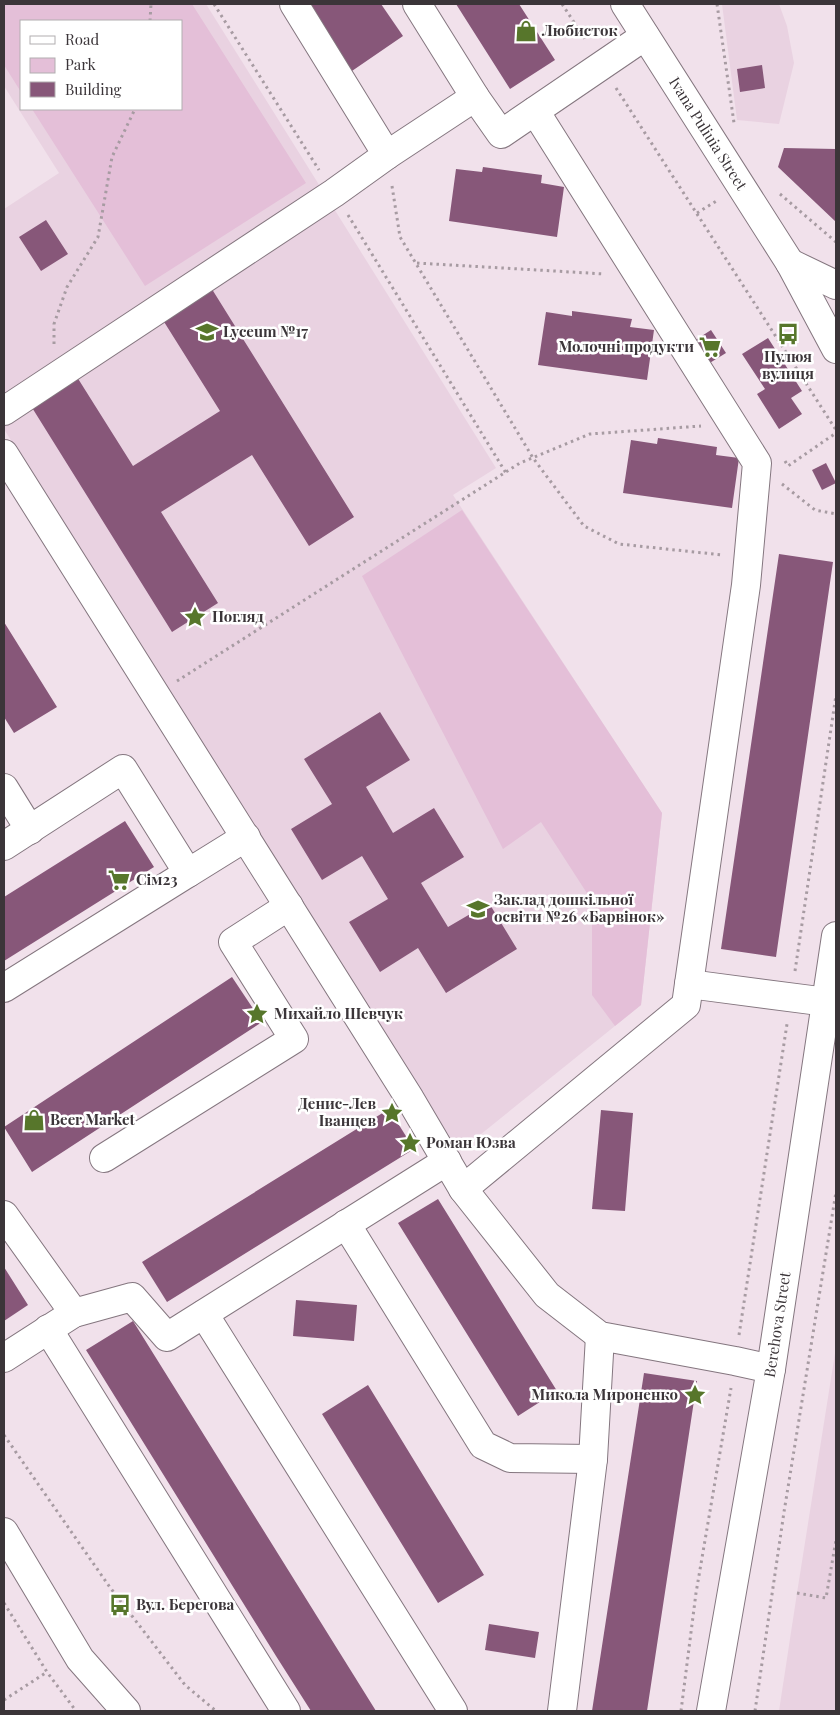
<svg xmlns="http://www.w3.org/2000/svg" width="840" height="1715" viewBox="0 0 840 1715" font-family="'Playfair Display',serif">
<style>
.built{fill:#e9d2e1;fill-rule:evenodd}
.green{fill:#e4bfd8}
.building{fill:#875779}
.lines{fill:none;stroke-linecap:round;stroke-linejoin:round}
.minor-casing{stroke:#84767f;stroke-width:30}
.major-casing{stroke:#84767f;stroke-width:30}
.path{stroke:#a79ba2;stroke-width:3;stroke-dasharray:2.5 4;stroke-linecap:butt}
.minor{stroke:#fff;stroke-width:28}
.major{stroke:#fff;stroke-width:28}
.labels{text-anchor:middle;stroke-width:5;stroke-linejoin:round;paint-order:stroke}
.poi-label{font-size:15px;font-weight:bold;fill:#3b3539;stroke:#fff;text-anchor:start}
.street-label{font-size:15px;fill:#3b3539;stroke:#fff}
</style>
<rect width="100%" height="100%" fill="#f1e1eb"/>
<path class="built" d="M 4,4 L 206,4 L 496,468 L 453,495 L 662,813 L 641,1005 L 460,1151 L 417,1090 L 4,429 L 4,209 L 59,173 L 4,86 ZM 21,21 L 181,21 L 181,109 L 21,109 Z
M 722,4 L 779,4 L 787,26 L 794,63 L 779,124 L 737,120 Z
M 836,1347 L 836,1711 L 779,1711 L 797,1593 Z"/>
<path class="green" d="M 4,4 L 192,4 L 306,183 L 145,286 L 32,109 L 181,109 L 181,21 L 21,21 L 21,92 L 4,65 Z
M 462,510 L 662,813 L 641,1005 L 615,1026 L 592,995 L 592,901 L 541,822 L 503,849 L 362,576 Z"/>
<path class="building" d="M 302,4 L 381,4 L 403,36 L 349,73 Z
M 456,4 L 519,4 L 555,60 L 510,89 Z
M 762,65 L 765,88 L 740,92 L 737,69 Z
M 784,148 L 836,149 L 836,222 L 778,167 Z
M 483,167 L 542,175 L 541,183 L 564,187 L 557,237 L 449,221 L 456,169 L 482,172 Z
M 46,220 L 68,254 L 41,271 L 19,237 Z
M 210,286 L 354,517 L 309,546 L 252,455 L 161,512 L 218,603 L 172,632 L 31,406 L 77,377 L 133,466 L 220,411 L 161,317 Z
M 572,311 L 632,319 L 630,327 L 654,330 L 647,380 L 538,365 L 546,312 L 572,316 Z
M 711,330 L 726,353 L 708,364 L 694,341 Z
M 768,338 L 802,391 L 791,398 L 802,414 L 779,429 L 757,394 L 765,389 L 742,354 Z
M 658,438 L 717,447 L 716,455 L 739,458 L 732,508 L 623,493 L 631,440 L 657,444 Z
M 826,463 L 836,483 L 822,490 L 812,470 Z
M 779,554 L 833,562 L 776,957 L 721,949 Z
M 4,622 L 57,707 L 14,733 L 4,717 Z
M 380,712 L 410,760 L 366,787 L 393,833 L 434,808 L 464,857 L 421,883 L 448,927 L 489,903 L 517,949 L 446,993 L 418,948 L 380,972 L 349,922 L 388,899 L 362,856 L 322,880 L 291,829 L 332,804 L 304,759 Z
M 125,821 L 154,867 L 4,961 L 4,897 Z
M 232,977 L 262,1022 L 32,1172 L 4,1127 Z
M 389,1109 L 414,1149 L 167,1302 L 142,1262 Z
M 601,1110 L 633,1113 L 625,1211 L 592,1209 Z
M 438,1199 L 557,1391 L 518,1416 L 398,1223 Z
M 4,1267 L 28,1305 L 4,1321 Z
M 296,1300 L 357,1305 L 354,1341 L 293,1336 Z
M 133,1321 L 376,1711 L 311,1711 L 276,1656 L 86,1350 Z
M 644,1373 L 697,1381 L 647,1711 L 592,1711 Z
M 368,1385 L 484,1575 L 438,1603 L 322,1414 Z
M 489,1624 L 539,1632 L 535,1658 L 485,1650 Z"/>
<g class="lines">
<g class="minor-casing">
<g id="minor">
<path d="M 417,4 L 475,97 L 501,134 L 645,36"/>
<path id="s1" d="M 625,4 L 790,263 L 836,349"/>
<path d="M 387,155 L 475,97"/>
<path d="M 790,263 L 836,285"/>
<path d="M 4,411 L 334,193 L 387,155 L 294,4"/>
<path d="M 4,454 L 410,1099 L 463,1189 L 547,1295 L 600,1336 L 735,1361 L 771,1369"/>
<path d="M 4,788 L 30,830"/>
<path d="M 4,846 L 123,769 L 188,873 L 246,837"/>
<path d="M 689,984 L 827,1002"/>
<path d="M 4,988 L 188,873"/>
<path d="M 104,1158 L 294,1039 L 233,942 L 289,906"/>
<path d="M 463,1189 L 686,1005 L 746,585 L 757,463 L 535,111"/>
<path d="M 4,1215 L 74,1313"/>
<path d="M 346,1224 L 483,1445 L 510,1458 L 593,1459"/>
<path d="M 204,1314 L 453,1711"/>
<path d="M 48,1329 L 286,1711"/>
<path d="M 4,1358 L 74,1313 L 132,1297 L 167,1337 L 447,1161"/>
<path d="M 562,1711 L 593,1459 L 600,1336"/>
<path id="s2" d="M 711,1711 L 771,1369 L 836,936"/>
</g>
</g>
<g class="major-casing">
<path id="major" d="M 4,1532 L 80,1659 L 126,1711"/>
</g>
<path class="path" d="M 214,4 L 319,170
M 562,4 L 587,42
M 717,4 L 734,123
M 150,21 L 151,4
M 616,88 L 836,430
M 392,186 L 400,237 L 533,458 L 584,526 L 619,544 L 723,555
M 780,194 L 836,242
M 697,213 L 718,200
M 348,215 L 506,473
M 417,263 L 605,274
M 54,344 L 54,324 L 67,287 L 98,237 L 112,157 L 135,109
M 785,461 L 788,466 L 836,433
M 782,484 L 815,510 L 836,514
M 177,681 L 520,463 L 590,434 L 701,426
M 795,971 L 836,695
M 739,1335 L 787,1024
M 4,1435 L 109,1586 L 185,1685 L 216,1711
M 797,1593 L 826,1598 L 836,1540
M 4,1603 L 47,1672 L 76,1711
M 4,1700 L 47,1672
M 681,1711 L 696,1593 L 731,1388
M 755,1711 L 784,1512 L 836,1192"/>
<use href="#minor" class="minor"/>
<use href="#major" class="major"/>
</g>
<defs>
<g id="shop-bare" transform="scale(1.725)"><path d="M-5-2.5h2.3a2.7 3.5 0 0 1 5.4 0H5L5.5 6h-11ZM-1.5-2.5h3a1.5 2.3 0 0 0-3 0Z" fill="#57762b" stroke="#fff" stroke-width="2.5" paint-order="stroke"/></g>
<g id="school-bare" transform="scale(1.725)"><path d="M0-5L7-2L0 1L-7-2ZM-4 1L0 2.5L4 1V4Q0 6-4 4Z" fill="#57762b" stroke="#fff" stroke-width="2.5" paint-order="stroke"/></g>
<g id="bus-bare" transform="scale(1.725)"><path d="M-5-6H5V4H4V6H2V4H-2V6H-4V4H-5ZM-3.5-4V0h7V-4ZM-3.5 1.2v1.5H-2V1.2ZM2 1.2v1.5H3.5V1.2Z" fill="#57762b" stroke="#fff" stroke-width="2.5" paint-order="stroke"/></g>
<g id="supermarket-bare" transform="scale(1.725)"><path d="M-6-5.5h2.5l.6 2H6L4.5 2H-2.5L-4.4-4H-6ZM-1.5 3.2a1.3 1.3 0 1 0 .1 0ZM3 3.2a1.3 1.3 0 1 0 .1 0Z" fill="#57762b" stroke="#fff" stroke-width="2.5" paint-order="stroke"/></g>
<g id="sight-bare" transform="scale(1.725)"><path d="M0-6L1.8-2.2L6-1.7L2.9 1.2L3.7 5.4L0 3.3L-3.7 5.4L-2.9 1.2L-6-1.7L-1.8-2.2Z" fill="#57762b" stroke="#fff" stroke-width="2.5" paint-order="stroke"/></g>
</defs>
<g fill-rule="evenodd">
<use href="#shop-bare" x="526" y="31"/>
<use href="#school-bare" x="207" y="332"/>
<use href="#bus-bare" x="788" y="334"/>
<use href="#supermarket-bare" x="710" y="347"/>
<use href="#sight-bare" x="195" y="617"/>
<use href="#supermarket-bare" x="119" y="880"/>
<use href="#school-bare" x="478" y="909"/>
<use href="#sight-bare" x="257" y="1014"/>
<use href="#sight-bare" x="392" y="1113"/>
<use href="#shop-bare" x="34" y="1120"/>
<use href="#sight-bare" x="410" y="1143"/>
<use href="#sight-bare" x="695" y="1395"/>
<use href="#bus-bare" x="120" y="1605"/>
</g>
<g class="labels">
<g class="poi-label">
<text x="542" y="36">Любисток</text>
<text x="223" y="337">Lyceum №17</text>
<text x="694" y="352" text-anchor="end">Молочні продукти</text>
<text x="788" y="362" text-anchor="middle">Пулюя<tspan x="788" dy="17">вулиця</tspan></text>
<text x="212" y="622">Погляд</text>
<text x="136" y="885">Сім23</text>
<text x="494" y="905">Заклад дошкільної<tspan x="494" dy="17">освіти №26 «Барвінок»</tspan></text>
<text x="274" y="1019">Михайло Шевчук</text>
<text x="376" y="1109" text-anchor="end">Денис-Лев<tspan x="376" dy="17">Іванцев</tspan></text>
<text x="50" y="1125">Beer Market</text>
<text x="426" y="1148">Роман Юзва</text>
<text x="678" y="1400" text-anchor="end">Микола Мироненко</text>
<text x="136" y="1610">Вул. Берегова</text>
</g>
<g class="street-label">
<text dy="5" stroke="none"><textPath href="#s1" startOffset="154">Ivana Puliuia Street</textPath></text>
<text dy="5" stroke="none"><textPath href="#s2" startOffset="392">Berehova Street</textPath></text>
</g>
</g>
<rect width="840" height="1715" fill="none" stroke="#3b3539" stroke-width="10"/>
<rect x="20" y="20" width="162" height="90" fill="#ffffff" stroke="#b1aeb0"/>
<rect x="30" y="36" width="25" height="8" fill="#ffffff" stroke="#b1aeb0"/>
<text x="65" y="45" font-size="15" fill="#3b3539">Road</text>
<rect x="30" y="58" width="25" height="15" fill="#e4bfd8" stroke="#b1aeb0"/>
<text x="65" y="70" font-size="15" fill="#3b3539">Park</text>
<rect x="30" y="82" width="25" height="15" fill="#875779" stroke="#b1aeb0"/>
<text x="65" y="95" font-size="15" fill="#3b3539">Building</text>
</svg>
